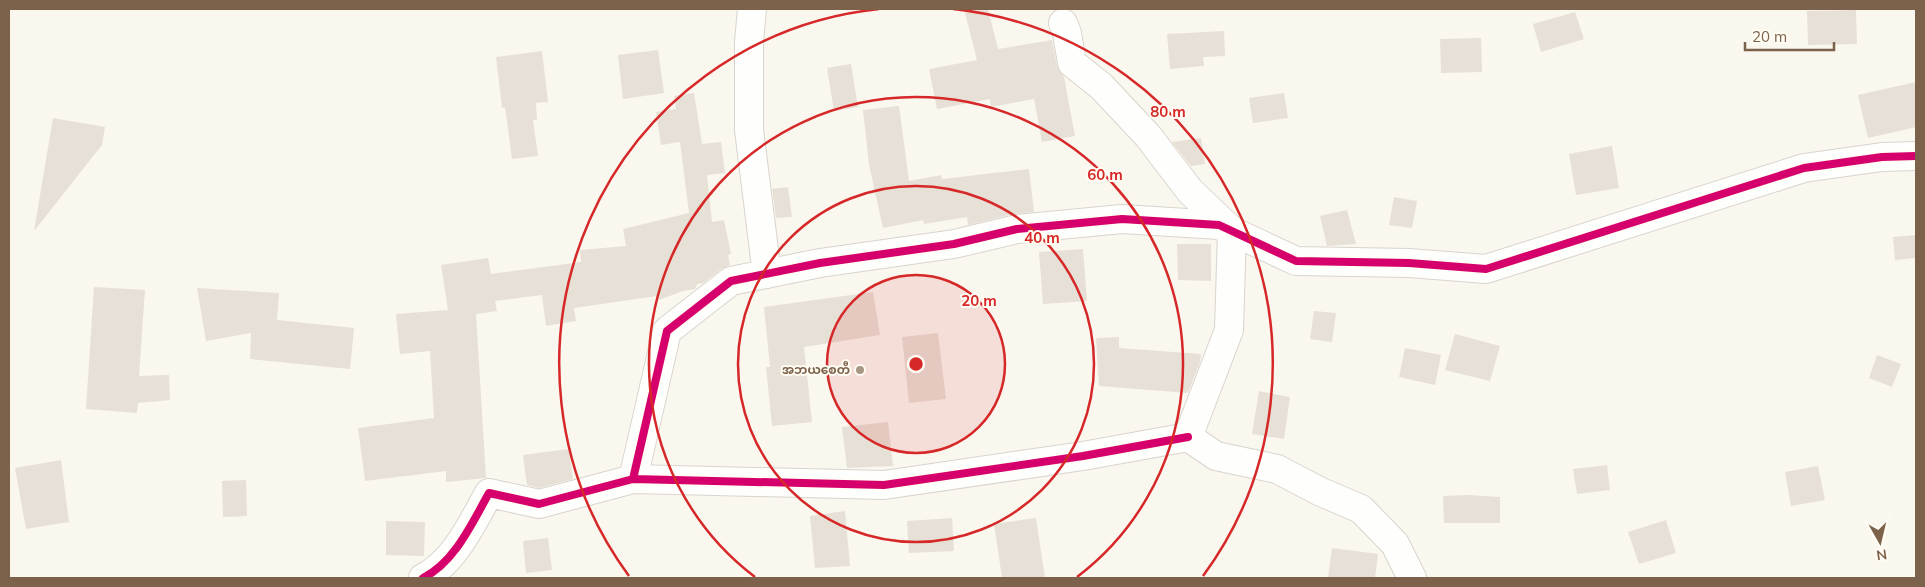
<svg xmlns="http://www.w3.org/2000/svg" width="1925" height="587" viewBox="0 0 1925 587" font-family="Mulish,'Noto Sans Myanmar',sans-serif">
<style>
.building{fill:#e7e0d6}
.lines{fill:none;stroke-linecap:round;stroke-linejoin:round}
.street-casing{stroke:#d9d4cd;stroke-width:30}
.street{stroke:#fefefd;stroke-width:28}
.cycleway-casing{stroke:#fffcf3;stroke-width:11}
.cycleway{stroke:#d6006c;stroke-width:8}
.ring{fill:none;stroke:#d62828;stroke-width:2.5}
.poi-dot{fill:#a89684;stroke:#fffcf3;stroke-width:2}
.labels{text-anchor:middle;stroke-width:4;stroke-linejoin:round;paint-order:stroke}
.poi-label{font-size:12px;font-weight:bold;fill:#7c624a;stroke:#fffcf3;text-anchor:end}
.centre{fill:#d62828;stroke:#fffcf3;stroke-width:2.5}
.ring-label{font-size:15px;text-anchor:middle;font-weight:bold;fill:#d62828;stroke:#fffcf3;stroke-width:4;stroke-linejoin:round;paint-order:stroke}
</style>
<rect width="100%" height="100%" fill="#faf7ef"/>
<path class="building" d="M 964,9 L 988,9 L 998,49 L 1052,40 L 1057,66 L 1064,77 L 1075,136 L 1042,142 L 1034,99 L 991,107 L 990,99 L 937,109 L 929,69 L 977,60 Z
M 1856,10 L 1857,44 L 1808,45 L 1807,11 Z
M 1575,12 L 1584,39 L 1541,52 L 1533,24 Z
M 1224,31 L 1225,56 L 1203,57 L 1204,66 L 1170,69 L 1167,34 Z
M 1481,38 L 1482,72 L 1441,73 L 1440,39 Z
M 658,50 L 664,93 L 623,99 L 618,55 Z
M 542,51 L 548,102 L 536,103 L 537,120 L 533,120 L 538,156 L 512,159 L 505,107 L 502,108 L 496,57 Z
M 851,64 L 858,107 L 834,111 L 827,68 Z
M 1916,82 L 1916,127 L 1868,138 L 1858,95 Z
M 694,93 L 702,144 L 721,142 L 725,173 L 707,175 L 712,222 L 724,220 L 731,254 L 728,255 L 730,265 L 721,269 L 703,283 L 697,284 L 695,289 L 683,291 L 659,300 L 657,296 L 574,308 L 576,321 L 546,326 L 542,295 L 495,301 L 497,311 L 476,314 L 486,478 L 446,482 L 446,471 L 365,481 L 358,428 L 434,418 L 430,351 L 400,354 L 396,314 L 448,310 L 441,265 L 488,258 L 491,274 L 581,262 L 580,250 L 626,246 L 623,229 L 689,213 L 680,142 L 661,145 L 656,112 L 676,109 L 674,96 Z
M 1284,93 L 1288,118 L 1253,123 L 1249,98 Z
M 899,106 L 909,181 L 941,175 L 942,179 L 1029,169 L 1034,212 L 1013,214 L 968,225 L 967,217 L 924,224 L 923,220 L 883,228 L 869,165 L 863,110 Z
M 53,118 L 105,127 L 102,145 L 34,231 Z
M 1201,138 L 1205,164 L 1191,166 L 1172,142 Z
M 1612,146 L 1619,188 L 1576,195 L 1569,154 Z
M 788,187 L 792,217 L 776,218 L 772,189 Z
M 1394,197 L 1417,201 L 1412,228 L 1389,225 Z
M 1347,210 L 1356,244 L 1327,246 L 1320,216 Z
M 1916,235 L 1916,258 L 1895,260 L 1893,237 Z
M 1177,244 L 1211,244 L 1211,281 L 1178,280 Z
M 1083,249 L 1087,301 L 1043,304 L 1039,252 Z
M 94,287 L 145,290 L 139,376 L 169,375 L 170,400 L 138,403 L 137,413 L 86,409 Z
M 197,288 L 279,293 L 277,320 L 354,328 L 350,369 L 250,359 L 251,333 L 206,341 Z
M 873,292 L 880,335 L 804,347 L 812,422 L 772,426 L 766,367 L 770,367 L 764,307 Z
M 1314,311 L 1336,313 L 1332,342 L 1310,339 Z
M 938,333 L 946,399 L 909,403 L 902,337 Z
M 1455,334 L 1500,346 L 1490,381 L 1445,370 Z
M 1119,337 L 1119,348 L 1201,354 L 1200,362 L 1188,393 L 1099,386 L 1096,338 Z
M 1405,348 L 1441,355 L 1435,385 L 1399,377 Z
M 1877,355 L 1901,364 L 1892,387 L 1869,378 Z
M 1259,391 L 1290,397 L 1284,439 L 1252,434 Z
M 888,422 L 893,466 L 847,468 L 842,427 Z
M 569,449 L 573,479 L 539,488 L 527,485 L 523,455 Z
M 61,460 L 69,522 L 26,529 L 15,468 Z
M 1607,465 L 1610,490 L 1577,494 L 1573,469 Z
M 1818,466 L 1825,500 L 1791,506 L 1785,472 Z
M 246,480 L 247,516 L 223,517 L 222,481 Z
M 1468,495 L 1500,497 L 1500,523 L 1444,523 L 1443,496 Z
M 845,511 L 850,566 L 815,568 L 810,516 Z
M 952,518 L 954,551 L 909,553 L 907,521 Z
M 1036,518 L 1045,578 L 1002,578 L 994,524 Z
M 1666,520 L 1676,553 L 1639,564 L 1628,532 Z
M 386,521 L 425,522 L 424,556 L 386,555 Z
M 548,538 L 552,570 L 526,573 L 523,541 Z
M 1332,548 L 1378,554 L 1375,578 L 1328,578 Z"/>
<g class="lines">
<g class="street-casing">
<path id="street" d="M 752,9 L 749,42 L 749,130 L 767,274
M 1063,23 L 1067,33 L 1072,63 L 1101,86 L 1148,136 L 1190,191 L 1232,231 L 1229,330 L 1188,437 L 1216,456 L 1277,469 L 1321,492 L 1361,509 L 1395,544 L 1412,578
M 633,479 L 667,331 L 731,281 L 820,263 L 954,244 L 1017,229 L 1122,219 L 1219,225 L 1296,261 L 1409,263 L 1486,269 L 1804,168 L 1882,157 L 1916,156
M 423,578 C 455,562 472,523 489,493 L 539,504 L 633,479 L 884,485 L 1083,456 L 1188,437"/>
</g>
<use href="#street" class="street"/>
<g class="cycleway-casing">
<path id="cycleway" d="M 633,479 L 667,331 L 731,281 L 820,263 L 954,244 L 1017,229 L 1122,219 L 1219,225 L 1296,261 L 1409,263 L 1486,269 L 1804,168 L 1882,157 L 1916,156
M 423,578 C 455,562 472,523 489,493 L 539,504 L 633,479 L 884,485 L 1083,456 L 1188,437"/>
</g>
<use href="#cycleway" class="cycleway"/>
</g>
<circle cx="916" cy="364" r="89" fill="#d62828" fill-opacity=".12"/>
<g class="ring">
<circle cx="916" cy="364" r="89"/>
<circle cx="916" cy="364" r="178"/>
<path d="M755 577A267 267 0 1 1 1077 577"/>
<path d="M629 576A357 357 0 0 1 879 9M953 9A357 357 0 0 1 1203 576"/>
</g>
<circle class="poi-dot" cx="860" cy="370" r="5"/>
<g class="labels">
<g class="poi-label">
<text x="850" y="374">အဘယစေတီ</text>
</g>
</g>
<circle cx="916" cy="364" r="8" class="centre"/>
<g class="ring-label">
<text x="1168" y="117">80 m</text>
<text x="1105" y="180">60 m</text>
<text x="1042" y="243">40 m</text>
<text x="979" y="306">20 m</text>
</g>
<rect width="1925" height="587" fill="none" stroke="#7c624a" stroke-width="20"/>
<g transform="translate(1880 542) rotate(172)" stroke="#fffcf3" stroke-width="4" paint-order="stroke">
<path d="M0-4L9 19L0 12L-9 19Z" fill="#7c624a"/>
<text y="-8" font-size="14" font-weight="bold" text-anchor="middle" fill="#7c624a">N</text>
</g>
<path d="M1745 42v8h89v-8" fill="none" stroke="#7c624a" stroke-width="2.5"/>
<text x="1752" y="42" font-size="15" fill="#7c624a" stroke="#fffcf3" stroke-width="4" paint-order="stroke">20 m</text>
</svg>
